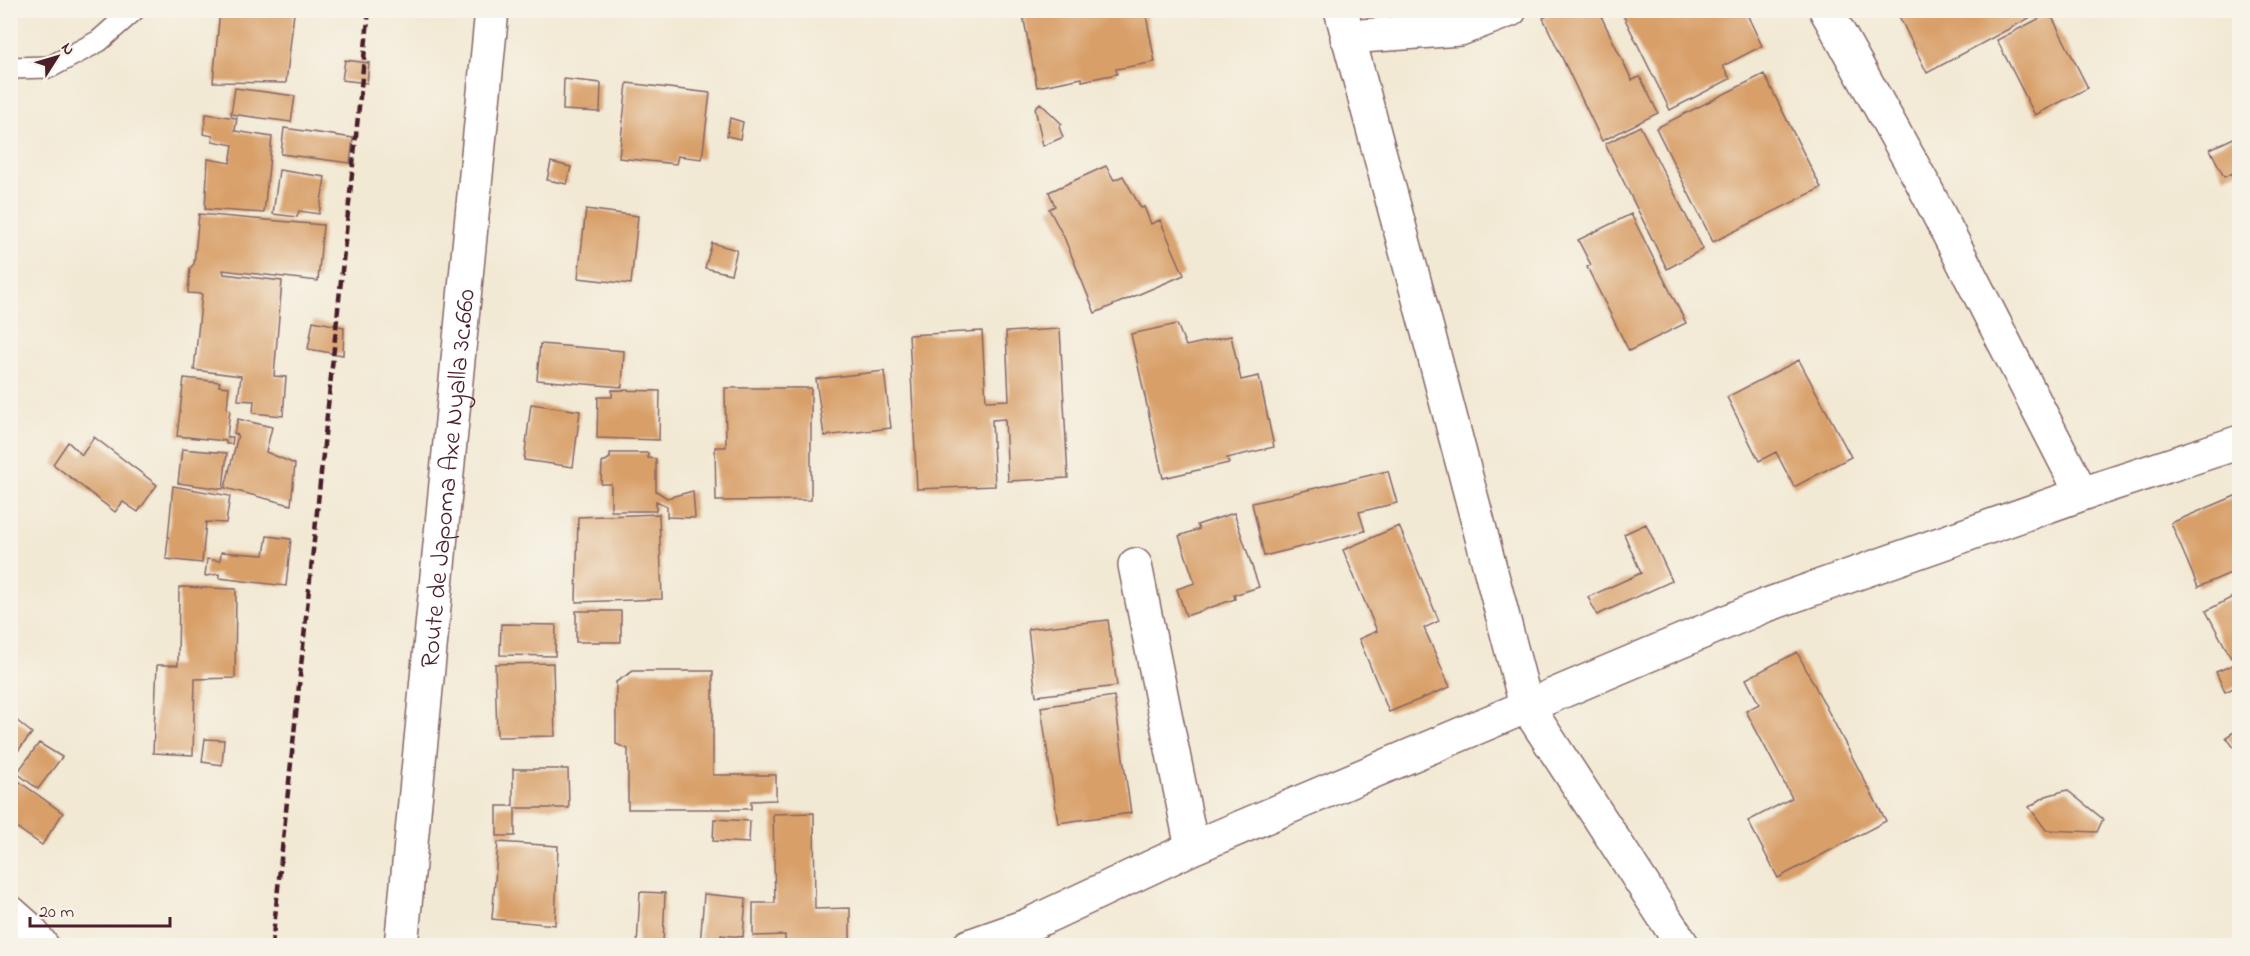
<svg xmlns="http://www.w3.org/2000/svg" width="2250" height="956" viewBox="0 0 2250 956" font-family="'Indie Flower',sans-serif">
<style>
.building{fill:#d89f68}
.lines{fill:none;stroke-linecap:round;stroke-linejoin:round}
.lane-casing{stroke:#856666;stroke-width:24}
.street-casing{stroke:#856666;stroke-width:36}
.secondary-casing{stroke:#856666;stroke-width:36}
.primary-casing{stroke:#856666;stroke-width:36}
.lane{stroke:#fff;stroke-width:21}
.street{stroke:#fff;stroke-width:33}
.secondary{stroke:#fff;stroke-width:33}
.primary{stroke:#fff;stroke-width:33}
.rail{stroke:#4a1f2b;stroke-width:4.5;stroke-dasharray:9 4.5;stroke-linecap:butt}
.labels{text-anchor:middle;stroke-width:6;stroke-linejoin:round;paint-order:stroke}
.street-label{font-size:26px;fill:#4a1f2b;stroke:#f7f3e8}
</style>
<rect width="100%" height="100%" fill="#f7f3e8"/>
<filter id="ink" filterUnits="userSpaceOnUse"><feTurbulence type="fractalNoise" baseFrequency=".0167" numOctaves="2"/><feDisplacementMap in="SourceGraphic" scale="12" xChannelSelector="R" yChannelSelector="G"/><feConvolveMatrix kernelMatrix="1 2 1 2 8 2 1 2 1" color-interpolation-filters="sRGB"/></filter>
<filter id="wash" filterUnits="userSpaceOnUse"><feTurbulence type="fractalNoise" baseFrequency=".008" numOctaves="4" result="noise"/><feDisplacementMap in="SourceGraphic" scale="24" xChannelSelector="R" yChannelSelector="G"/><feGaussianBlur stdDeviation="1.35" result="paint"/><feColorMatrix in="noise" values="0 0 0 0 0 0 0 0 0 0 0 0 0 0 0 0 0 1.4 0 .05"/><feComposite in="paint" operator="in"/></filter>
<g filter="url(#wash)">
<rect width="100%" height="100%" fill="#f2e9d4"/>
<g id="blocks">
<path class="building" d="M 220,10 L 269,10 L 294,13 L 286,83 L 213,82 Z
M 1022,10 L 1145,10 L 1155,62 L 1116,69 L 1117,74 L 1082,81 L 1082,78 L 1037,87 Z
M 1559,10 L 1598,10 L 1632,80 L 1640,77 L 1658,113 L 1602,141 L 1543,18 Z
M 1632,10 L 1745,10 L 1762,46 L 1723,66 L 1730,79 L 1670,110 L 1623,15 Z
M 1905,10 L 2044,10 L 1927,73 L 1898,14 Z
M 2050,13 L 2088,88 L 2035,115 L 1997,40 Z
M 345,60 L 369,63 L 367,83 L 342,80 Z
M 1764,74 L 1821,188 L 1713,242 L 1656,128 Z
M 564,79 L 601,83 L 600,112 L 563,110 Z
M 627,83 L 710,93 L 702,159 L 678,156 L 676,164 L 619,158 Z
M 235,88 L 295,96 L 291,122 L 231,114 Z
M 1040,103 L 1062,124 L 1059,127 L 1063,137 L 1043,146 L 1035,108 Z
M 206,114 L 237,118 L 235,131 L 272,137 L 264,213 L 205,209 L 208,159 L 230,163 L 233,145 L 212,141 L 213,136 L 203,134 Z
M 730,118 L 743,122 L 740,139 L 727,136 Z
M 1640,126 L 1703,249 L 1667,269 L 1605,144 Z
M 284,128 L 353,138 L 350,163 L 281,154 Z
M 2240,135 L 2240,170 L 2224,177 L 2210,149 Z
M 551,162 L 571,167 L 567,184 L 547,180 Z
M 1106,166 L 1114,180 L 1123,176 L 1141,208 L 1144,207 L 1151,224 L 1160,220 L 1184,275 L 1095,313 L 1064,237 L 1049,209 L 1055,206 L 1049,192 Z
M 279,170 L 325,177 L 319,214 L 299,211 L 297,217 L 273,214 Z
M 586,209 L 638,216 L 631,284 L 578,278 Z
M 199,214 L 323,225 L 318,281 L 223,270 L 224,274 L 282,281 L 274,376 L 286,377 L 283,416 L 253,413 L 254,401 L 238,400 L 241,376 L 194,370 L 202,294 L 188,293 L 190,268 L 194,264 Z
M 1631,214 L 1686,323 L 1629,351 L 1587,267 L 1591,265 L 1578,240 Z
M 712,243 L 737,250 L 731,274 L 705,268 Z
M 313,321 L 344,327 L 343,355 L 308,349 Z
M 1177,324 L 1186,346 L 1231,336 L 1241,380 L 1259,376 L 1274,447 L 1227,458 L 1229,463 L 1163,478 L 1131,334 Z
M 1060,329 L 1068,478 L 1008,481 L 1005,419 L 992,420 L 995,486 L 917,489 L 909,335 L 982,331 L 986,401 L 1009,400 L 1006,332 Z
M 540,344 L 624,351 L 622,387 L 537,380 Z
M 1799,360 L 1851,457 L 1794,487 L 1776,452 L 1759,461 L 1727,397 Z
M 884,371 L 891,428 L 824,436 L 816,379 Z
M 184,378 L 220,382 L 219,386 L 229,387 L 227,409 L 230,410 L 227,437 L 233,437 L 232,444 L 226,444 L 226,441 L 177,436 Z
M 725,388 L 811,388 L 811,500 L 716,501 L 715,447 L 726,447 Z
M 612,390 L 660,391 L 659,440 L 597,438 L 598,397 L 612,397 Z
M 531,404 L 580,411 L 573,467 L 524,460 Z
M 238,419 L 272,427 L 266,452 L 295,464 L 291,505 L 225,488 L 238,435 L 234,433 Z
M 94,437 L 157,485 L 138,512 L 123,502 L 115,512 L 53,464 L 68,442 L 82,455 Z
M 182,449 L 227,453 L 223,489 L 178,483 Z
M 610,453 L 648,453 L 648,458 L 656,459 L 656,491 L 667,498 L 693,491 L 695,518 L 667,517 L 667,506 L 656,501 L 656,511 L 611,511 L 611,484 L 601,484 L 602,463 L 610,458 Z
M 1388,471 L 1397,503 L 1359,512 L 1365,531 L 1264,556 L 1252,503 Z
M 173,486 L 230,496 L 226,523 L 206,522 L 202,563 L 166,559 Z
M 2240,494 L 2240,569 L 2198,587 L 2171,523 Z
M 1234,513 L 1259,587 L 1234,595 L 1235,599 L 1186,616 L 1177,589 L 1195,583 L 1179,536 L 1199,529 L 1197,525 Z
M 659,514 L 662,599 L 576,602 L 578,517 Z
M 1646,524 L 1672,581 L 1597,615 L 1588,597 L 1641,573 L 1624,534 Z
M 1399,526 L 1439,621 L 1424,628 L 1450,687 L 1389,712 L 1359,639 L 1377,631 L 1343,550 Z
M 267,536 L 291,539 L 286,586 L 219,578 L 219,574 L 205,576 L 207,559 L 220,561 L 221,552 L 264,555 Z
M 179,587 L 236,589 L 235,678 L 195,679 L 193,755 L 153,753 L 157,665 L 178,665 Z
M 2240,593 L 2240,653 L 2231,658 L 2206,611 Z
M 576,611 L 621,611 L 621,642 L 576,642 Z
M 1108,620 L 1117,686 L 1036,696 L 1028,629 Z
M 501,624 L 556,625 L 555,656 L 500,655 Z
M 1797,652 L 1886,821 L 1778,878 L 1748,821 L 1792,798 L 1746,711 L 1759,704 L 1746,679 Z
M 2240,662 L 2240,685 L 2225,692 L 2216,672 Z
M 553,663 L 555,736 L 497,737 L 495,664 Z
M 633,671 L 713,671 L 713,775 L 776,775 L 776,800 L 751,801 L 751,809 L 628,809 L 628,749 L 616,744 L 616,682 Z
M 1114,696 L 1131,813 L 1058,823 L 1041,707 Z
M 10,715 L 32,733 L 10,761 Z
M 2240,728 L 2240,756 L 2226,737 Z
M 205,739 L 224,740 L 222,765 L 202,762 Z
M 39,743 L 62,757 L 38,789 L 17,773 Z
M 513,769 L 568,769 L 569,808 L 515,808 L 515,836 L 497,836 L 497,806 L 513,806 Z
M 10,775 L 63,813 L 42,845 L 10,823 Z
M 2067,790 L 2103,819 L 2097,832 L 2046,830 L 2029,807 L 2046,796 Z
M 814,813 L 815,909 L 850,908 L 850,946 L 785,946 L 785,935 L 753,936 L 753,903 L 775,903 L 773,814 Z
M 714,819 L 750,821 L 749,843 L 713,841 Z
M 498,842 L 558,846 L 555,925 L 492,919 Z
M 640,892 L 665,893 L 663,946 L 637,946 Z
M 704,894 L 746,898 L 743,937 L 721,935 L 720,946 L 700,946 Z"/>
</g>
</g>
<g filter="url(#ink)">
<use href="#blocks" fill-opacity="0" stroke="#856666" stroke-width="1.5"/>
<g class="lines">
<g class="lane-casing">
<path id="lane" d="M 10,68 L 50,67 L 99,41 L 134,10"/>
</g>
<g class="street-casing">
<path id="street" d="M 1341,10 L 1433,351 L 1526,705 L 1683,946
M 1826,10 L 1922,182 L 2082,494
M 1347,37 L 1460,29 L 1510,10
M 1135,565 L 1192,848
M 969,946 L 1026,926 L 1192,848 L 1764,606 L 2082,494 L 2240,442"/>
</g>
<g class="secondary-casing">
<path id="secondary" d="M 10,912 L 27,927 L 42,946"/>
</g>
<g class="primary-casing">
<g id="primary">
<path id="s1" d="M 401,946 L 492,10"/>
</g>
</g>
<use href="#lane" class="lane"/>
<use href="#street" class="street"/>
<use href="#secondary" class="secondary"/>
<use href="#primary" class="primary"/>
<path class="rail" d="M 272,946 L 369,10"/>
</g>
</g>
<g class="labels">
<g class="street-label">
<text dy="9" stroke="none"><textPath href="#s1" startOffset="470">Route de Japoma Axe Nyalla 3c.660</textPath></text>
</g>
</g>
<rect width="2250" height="956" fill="none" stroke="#f7f3e8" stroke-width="36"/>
<g transform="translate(57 57) rotate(53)" stroke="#f7f3e8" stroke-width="4.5" paint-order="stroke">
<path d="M0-4.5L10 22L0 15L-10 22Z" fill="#4a1f2b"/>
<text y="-9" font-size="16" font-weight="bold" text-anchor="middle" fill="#4a1f2b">N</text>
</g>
<path d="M30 917v9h140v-9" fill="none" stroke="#4a1f2b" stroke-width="3"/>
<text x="39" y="917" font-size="18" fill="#4a1f2b" stroke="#f7f3e8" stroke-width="4.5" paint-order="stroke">20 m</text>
</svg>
